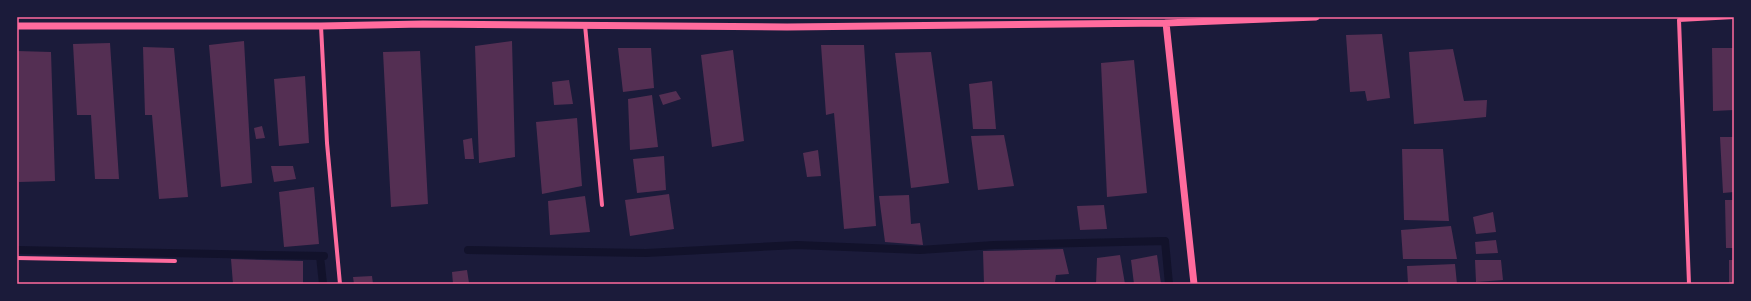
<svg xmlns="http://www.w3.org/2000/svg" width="1751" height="301" viewBox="0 0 1751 301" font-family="Quicksand,sans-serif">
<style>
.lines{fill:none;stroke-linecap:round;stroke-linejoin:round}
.stream{stroke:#12122b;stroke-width:8}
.building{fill:#542f53}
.minor{stroke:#ff6b9d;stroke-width:4}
.tertiary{stroke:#ff6b9d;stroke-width:7}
.neatline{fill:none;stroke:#ff6b9d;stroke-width:1.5}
</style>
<rect width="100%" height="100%" fill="#1b1b3a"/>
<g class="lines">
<path class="stream" d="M 17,250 L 324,256
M 468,250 L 646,253 L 797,245 L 920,250 L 994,245 L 1165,241 L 1169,284
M 320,256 L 323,284"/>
</g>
<path class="building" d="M 1382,34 L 1390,98 L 1367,101 L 1365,91 L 1350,92 L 1346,35 Z
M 244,41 L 252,183 L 221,187 L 209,45 Z
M 512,41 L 515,157 L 479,163 L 475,46 Z
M 110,43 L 119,179 L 95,179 L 91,115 L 77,115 L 73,44 Z
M 821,45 L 864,45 L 876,226 L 844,229 L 834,113 L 826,115 Z
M 143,47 L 174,48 L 188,197 L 159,199 L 152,115 L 145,115 Z
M 618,48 L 651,48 L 654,88 L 623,92 Z
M 1712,48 L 1734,48 L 1734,110 L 1713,111 Z
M 1453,49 L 1464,101 L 1487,100 L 1486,117 L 1414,124 L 1409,52 Z
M 733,50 L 744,141 L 712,147 L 701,55 Z
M 17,51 L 51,52 L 55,181 L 19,182 L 17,151 Z
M 420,51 L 428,204 L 391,207 L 383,52 Z
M 931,52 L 949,183 L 911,188 L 895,53 Z
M 1134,60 L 1147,193 L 1107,197 L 1101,63 Z
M 305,76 L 309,143 L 279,146 L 274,79 Z
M 569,80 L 573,104 L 554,105 L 552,82 Z
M 992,81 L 996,129 L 973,129 L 969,84 Z
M 676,91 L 681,99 L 663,105 L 659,95 Z
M 652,95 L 658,147 L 630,150 L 628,99 Z
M 577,118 L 582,186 L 542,194 L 536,122 Z
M 262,126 L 265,138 L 256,139 L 254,128 Z
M 1004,135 L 1014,186 L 978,190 L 971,136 Z
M 1720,137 L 1734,137 L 1734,192 L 1723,193 Z
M 472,138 L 474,159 L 465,159 L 463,140 Z
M 1402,149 L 1443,149 L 1449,221 L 1404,220 Z
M 818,150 L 821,176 L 807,177 L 803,153 Z
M 664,156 L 666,190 L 637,193 L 633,159 Z
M 271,166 L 293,166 L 296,179 L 274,182 Z
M 314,187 L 319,244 L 284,247 L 279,192 Z
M 669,194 L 674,229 L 630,236 L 625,200 Z
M 909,195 L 911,224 L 920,223 L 923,245 L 885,242 L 879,196 Z
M 585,196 L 590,232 L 550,235 L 548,201 Z
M 1725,200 L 1734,200 L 1734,248 L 1726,248 Z
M 1104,205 L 1107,229 L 1080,230 L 1077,206 Z
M 1493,212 L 1496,232 L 1476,234 L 1473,217 Z
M 1451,226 L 1457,259 L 1403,259 L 1401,230 Z
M 1496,240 L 1498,253 L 1476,254 L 1475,242 Z
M 1063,249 L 1069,274 L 1056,275 L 1055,282 L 984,284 L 983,251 Z
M 1120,255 L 1125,284 L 1096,284 L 1097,258 Z
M 1157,255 L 1161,284 L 1134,284 L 1131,260 Z
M 231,259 L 303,261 L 303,284 L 233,284 Z
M 1475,260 L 1501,260 L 1503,280 L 1476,282 Z
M 1729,260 L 1734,260 L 1734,284 L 1729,284 Z
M 1455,264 L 1457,284 L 1408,284 L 1407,266 Z
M 467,270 L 469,283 L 453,284 L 452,272 Z
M 372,276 L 373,284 L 354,284 L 353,277 Z"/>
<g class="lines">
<path class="minor" d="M 585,25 L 602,205
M 321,26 L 327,143 L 340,284
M 17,258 L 175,261
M 1689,284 L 1679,20 L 1734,17"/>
<path class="tertiary" d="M 1166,23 L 1194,284
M 17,26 L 321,26 L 423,24 L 787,27 L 1166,23 L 1316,17"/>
</g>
<rect width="1751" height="301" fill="none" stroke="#1b1b3a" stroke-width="36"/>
<rect x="18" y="18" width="1715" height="265" class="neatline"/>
</svg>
